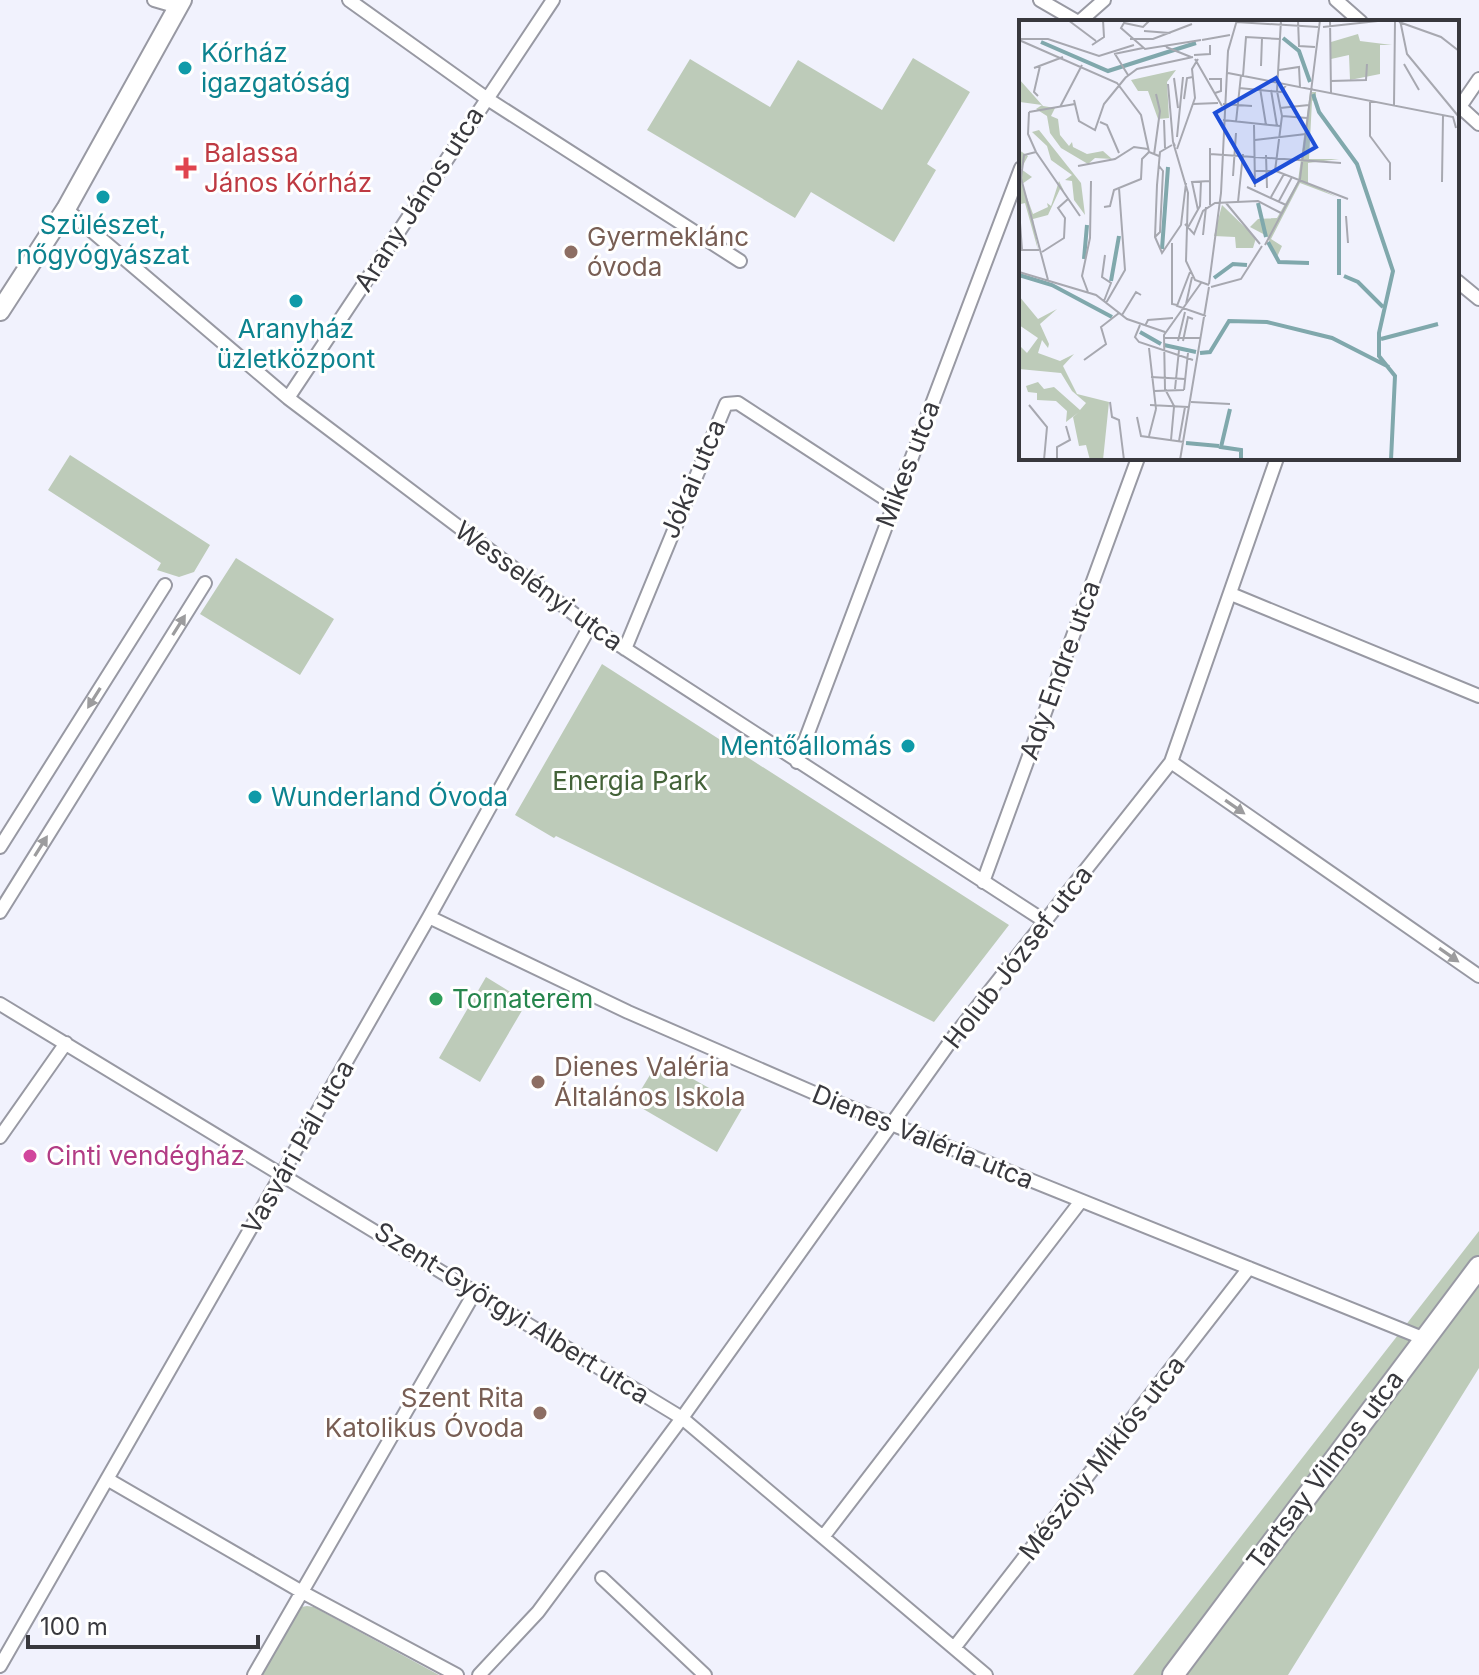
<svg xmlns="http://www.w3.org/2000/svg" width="1479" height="1675" viewBox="0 0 1479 1675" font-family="Inter,sans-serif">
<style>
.green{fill:#bdcbb9}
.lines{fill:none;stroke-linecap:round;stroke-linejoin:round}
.street-casing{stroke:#9899a3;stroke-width:16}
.secondary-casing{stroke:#9899a3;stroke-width:22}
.primary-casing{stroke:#9899a3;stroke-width:24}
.street{stroke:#fff;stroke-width:12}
.secondary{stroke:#fff;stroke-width:18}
.primary{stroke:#fff;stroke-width:20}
.oneway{fill:#9c9c9e}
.culture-dot{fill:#0f9aa8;stroke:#fff;stroke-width:3}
.health-dot{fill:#e0444e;stroke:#fff;stroke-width:3}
.education-dot{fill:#8d6e63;stroke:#fff;stroke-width:3}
.leisure-dot{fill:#2e9e5b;stroke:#fff;stroke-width:3}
.hotel-dot{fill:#d1479c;stroke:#fff;stroke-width:3}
.labels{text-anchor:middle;stroke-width:6;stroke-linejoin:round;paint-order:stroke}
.culture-label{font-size:26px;fill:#0d838f;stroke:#fff;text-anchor:start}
.health-label{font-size:26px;fill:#be3a42;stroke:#fff;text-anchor:start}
.street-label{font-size:26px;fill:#38383d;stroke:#fff}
.education-label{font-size:26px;fill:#785e54;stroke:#fff;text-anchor:start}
.park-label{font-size:26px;fill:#436238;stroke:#fff}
.leisure-label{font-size:26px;fill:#27864d;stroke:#fff;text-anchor:start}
.hotel-label{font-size:26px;fill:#b23c85;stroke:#fff;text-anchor:start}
.inset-river{fill:none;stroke:#80a8ac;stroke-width:4}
.inset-road{fill:none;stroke:#a7a8b0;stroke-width:2}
.view{fill:#1d4ed8;fill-opacity:0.15;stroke:#1d4ed8;stroke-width:4}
.inset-edge{fill:none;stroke:#38383d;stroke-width:4}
</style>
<rect width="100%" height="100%" fill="#f1f2fd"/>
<path class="green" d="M 913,58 L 970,92 L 927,164 L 936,170 L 894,242 L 811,192 L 795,218 L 647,130 L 690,59 L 770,107 L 798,60 L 882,110 Z
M 70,455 L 210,545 L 194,572 L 179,577 L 157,570 L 161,563 L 48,490 Z
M 236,558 L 334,619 L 300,675 L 200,614 Z
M 602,664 L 1009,925 L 934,1022 L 556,836 L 554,838 L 515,815 Z
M 486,977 L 527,1002 L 480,1082 L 439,1058 Z
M 659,1060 L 743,1107 L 717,1152 L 633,1103 Z
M 1479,1231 L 1479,1368 L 1288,1675 L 1133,1675 Z
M 307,1606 L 314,1607 L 439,1675 L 262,1675 L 301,1607 Z"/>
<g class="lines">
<g class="street-casing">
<path id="street" d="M 154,0 L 178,7
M 349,0 L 486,98 L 740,261
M 1040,0 L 1078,22
M 1336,0 L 1361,22
M 1079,22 L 1104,0
M 1457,104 L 1479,124
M 1457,111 L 1479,79
M 66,209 L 288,398 L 590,626 L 1043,920
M 1457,281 L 1479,299
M 288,398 L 553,0
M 1231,594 L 1479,696
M 625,649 L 726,404 L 738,403 L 893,504
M 797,762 L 1021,168
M 1171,762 L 1479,976
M 0,847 L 165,585
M 983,882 L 1138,458
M 0,912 L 205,583
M 429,917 L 628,1012 L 819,1095 L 1425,1339
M 0,1004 L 682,1418 L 986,1675
M 0,1137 L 66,1043
M 107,1479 L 302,1592 L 457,1675
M 823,1537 L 1081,1201
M 602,1578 L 705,1675
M 954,1648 L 1249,1268
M 0,1666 L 429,917 L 590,626
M 254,1675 L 476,1290
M 479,1675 L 538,1612 L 682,1418 L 955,1035 L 1171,762 L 1277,458"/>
</g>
<g class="secondary-casing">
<path id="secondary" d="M 0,311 L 66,209 L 182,0"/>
</g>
<g class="primary-casing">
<path id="primary" d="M 1173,1675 L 1479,1267"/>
</g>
<use href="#street" class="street"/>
<use href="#secondary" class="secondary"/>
<use href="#primary" class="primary"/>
</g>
<defs><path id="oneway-solid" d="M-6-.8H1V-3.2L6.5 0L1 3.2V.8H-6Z" transform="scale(2)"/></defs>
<g class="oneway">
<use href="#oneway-solid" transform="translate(179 625) rotate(-58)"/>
<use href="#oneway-solid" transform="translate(94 698) rotate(122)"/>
<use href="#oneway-solid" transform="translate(1235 807) rotate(35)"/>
<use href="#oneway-solid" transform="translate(41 846) rotate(-58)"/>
<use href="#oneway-solid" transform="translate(1449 955) rotate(35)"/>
</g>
<g class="culture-dot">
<circle cx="185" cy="68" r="8"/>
<circle cx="103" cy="197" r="8"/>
<circle cx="296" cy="301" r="8"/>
<circle cx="908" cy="746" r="8"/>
<circle cx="255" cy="797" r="8"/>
</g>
<path class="health-dot" d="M182 156h8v8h8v8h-8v8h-8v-8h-8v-8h8z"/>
<g class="education-dot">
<circle cx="571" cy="252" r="8"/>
<circle cx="538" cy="1082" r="8"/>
<circle cx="540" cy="1413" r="8"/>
</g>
<circle class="leisure-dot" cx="436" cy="999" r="8"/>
<circle class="hotel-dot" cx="30" cy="1156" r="8"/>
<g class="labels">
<g class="culture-label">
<text x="201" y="62">Kórház<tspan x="201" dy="30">igazgatóság</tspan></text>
<text x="103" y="234" text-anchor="middle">Szülészet,<tspan x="103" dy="30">nőgyógyászat</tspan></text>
<text x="296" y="338" text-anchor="middle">Aranyház<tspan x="296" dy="30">üzletközpont</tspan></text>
<text x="892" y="755" text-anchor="end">Mentőállomás</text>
<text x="271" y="806">Wunderland Óvoda</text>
</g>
<g class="health-label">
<text x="204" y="162">Balassa<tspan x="204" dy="30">János Kórház</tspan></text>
</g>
<g class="street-label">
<text transform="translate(419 199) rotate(-57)" y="9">Arany János utca</text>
<text transform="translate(908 464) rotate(-69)" y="9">Mikes utca</text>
<text transform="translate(693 479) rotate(-67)" y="9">Jókai utca</text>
<text transform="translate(539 586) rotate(36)" y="9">Wesselényi utca</text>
<text transform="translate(1060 670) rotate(-70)" y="9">Ady Endre utca</text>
<text transform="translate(1018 957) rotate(-52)" y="9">Holub József utca</text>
<text transform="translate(923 1137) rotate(22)" y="9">Dienes Valéria utca</text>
<text transform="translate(298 1147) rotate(-60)" y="9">Vasvári Pál utca</text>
<text transform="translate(512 1313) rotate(32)" y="9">Szent-Györgyi Albert utca</text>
<text transform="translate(1102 1458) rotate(-52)" y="9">Mészöly Miklós utca</text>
<text transform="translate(1325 1470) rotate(-53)" y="9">Tartsay Vilmos utca</text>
</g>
<g class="education-label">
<text x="587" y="246">Gyermeklánc<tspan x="587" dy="30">óvoda</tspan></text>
<text x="554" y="1076">Dienes Valéria<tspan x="554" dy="30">Általános Iskola</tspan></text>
<text x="524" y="1407" text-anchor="end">Szent Rita<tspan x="524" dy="30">Katolikus Óvoda</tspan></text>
</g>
<g class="park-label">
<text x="630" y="790">Energia Park</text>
</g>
<g class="leisure-label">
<text x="452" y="1008">Tornaterem</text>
</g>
<g class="hotel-label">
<text x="46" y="1165">Cinti vendégház</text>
</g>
</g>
<g transform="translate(1019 20)">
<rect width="440" height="440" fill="#f1f2fd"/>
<path d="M 339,14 L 341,21 L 373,25 L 361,25 L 361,54 L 331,60 L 330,35 L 312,39 L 312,22 ZM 157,50 L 148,62 L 150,98 L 139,99 L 129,71 L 119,71 L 112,60 ZM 0,59 L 24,86 L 36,88 L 32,96 L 39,99 L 41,115 L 50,126 L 53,122 L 54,127 L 68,134 L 84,131 L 93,139 L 76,138 L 69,144 L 42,128 L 31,113 L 28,96 L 17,89 L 23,85 L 1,82 ZM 291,72 L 297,72 L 297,78 L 293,81 L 290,139 L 320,139 L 289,143 L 289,163 L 318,177 L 281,163 L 252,219 L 263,226 L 258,237 L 248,216 L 231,207 L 239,199 L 258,198 L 279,161 ZM 20,110 L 62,163 L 66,195 L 55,180 L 53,161 L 46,160 L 53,155 L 32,140 L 28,126 L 13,112 ZM 0,130 L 9,136 L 2,149 L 13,157 L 3,164 L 14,194 L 29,187 L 28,183 L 32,186 L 40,161 L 45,171 L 41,169 L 29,195 L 14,199 L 19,230 L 6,183 L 2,184 ZM 203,185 L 237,218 L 234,228 L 217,228 L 216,217 L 195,216 ZM 0,276 L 19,299 L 38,289 L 21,304 L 30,324 L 29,328 L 23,320 L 19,333 L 41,341 L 55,334 L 44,346 L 58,374 L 90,382 L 84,440 L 71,440 L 67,425 L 60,426 L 54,397 L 60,392 L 47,402 L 48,391 L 37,381 L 18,380 L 18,373 L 9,372 L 7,366 L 19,362 L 25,369 L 35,367 L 61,390 L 67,383 L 53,371 L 42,353 L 0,349 L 0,325 L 8,333 L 19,318 L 0,305 Z" fill="#bdcbb9"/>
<path class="inset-river" d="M 264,18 L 280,31 L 291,62M 22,22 L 89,51 L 177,23M 294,74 L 300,92 L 338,144 L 374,251 L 360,313 L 360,336 L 376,356 L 372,440M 320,179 L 320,255M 239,183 L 247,217M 249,222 L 260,242 L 290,243M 143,229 L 149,147M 65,239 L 68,205M 0,255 L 33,265 L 93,297M 325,256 L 339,262 L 364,287M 195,258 L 214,244 L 228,245M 92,261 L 100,216M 121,312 L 142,324M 362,319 L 419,304M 145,325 L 177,332M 181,333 L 191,332 L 210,301 L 248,302 L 313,318 L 370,347M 211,389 L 202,427 L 222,430 L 222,440M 167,423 L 200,426"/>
<path class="inset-road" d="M 49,0 L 77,21M 131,0 L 124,7 L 105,3 L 102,8 L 126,29 L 182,20M 279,0 L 280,26 L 296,27M 311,0 L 312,73M 381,0 L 388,34 L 440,97M 217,2 L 299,7M 380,2 L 422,17 L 440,31M 304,7 L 368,0M 125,11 L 151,13M 0,19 L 29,19 L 80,36 L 115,25M 111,19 L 134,19 L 173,4M 0,20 L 98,63 L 122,95 L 130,132 L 140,136M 183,20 L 211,15M 73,25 L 85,17 L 84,0M 147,27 L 172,37M 95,34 L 124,28M 96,34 L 109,55M 175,35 L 191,34 L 191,25M 176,39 L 203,86M 385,44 L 400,70M 242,46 L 243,18M 15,48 L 44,37M 260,50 L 280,47 L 281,67M 209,53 L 434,97 L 437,108M 224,56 L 227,17 L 261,19M 106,58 L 118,49 L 174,37M 155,58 L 159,88M 190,59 L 202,59 L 202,71 L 196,73M 312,61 L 347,60 L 348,44M 149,64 L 154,122M 220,68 L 262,72 L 268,64M 241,68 L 247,105M 252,70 L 258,106M 19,76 L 15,72 L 21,46M 165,79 L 168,58 L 174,57M 55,80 L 60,101 L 76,110 L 85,84 L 107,57M 351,81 L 351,116 L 371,143 L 371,160M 174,84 L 199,83M 204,84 L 233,86M 375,85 L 376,1M 41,87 L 63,45M 261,88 L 290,85M 10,92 L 9,114 L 17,132 L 61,196M 10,92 L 56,84M 263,96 L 288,98M 145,100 L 146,128M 204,100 L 261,106M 81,102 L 88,105 L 100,133M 217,102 L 222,55M 235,105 L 236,167M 158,117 L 164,57M 236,120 L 287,114M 153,125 L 141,132 L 138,165 L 136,217 L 143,233 L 162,205 L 167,163M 156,126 L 154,122 L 169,173 L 167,241 L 176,260 L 190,265M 191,128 L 191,185M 158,129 L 176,78 L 173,49 L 179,39M 17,132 L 5,135 L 2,158 L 29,260M 191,134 L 322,143M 135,135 L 141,91 L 137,74M 247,135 L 248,168M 59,146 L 96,139 L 115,127 L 129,129M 236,151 L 257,151 L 329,179M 256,151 L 263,96 L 258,71 L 262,0M 214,156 L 217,113M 423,162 L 424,95M 228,167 L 267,185M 252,177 L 265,154M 260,181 L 273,157M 219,182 L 224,134M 207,183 L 241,224M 85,187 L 91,186 L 95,170 L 122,159 L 123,139 L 130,132M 0,189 L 3,230 L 20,230M 179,190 L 173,162 L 191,161M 327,196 L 329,223M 166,204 L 175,214 L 184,191 L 196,183 L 239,181 L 262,193M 168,209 L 181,186 L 182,161M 184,215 L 187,187M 136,217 L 141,212 L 144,151 L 140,146M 153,223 L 153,284 L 158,285M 246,225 L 281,159 L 301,0M 23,232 L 45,218 L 46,198 L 39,188 L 49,179M 0,252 L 77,275 L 108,299 L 146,312M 171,252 L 158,286 L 187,296M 190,264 L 202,173 L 209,31 L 218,0M 192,267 L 222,259 L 243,226M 69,272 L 63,256 L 71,218 L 72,161M 85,281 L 92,263 L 83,257 L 86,235M 87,283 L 106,250 L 100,168M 167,284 L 173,257M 103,295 L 117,272 L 122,275M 121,305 L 116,317 L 120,322 L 174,340M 126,306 L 129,300 L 154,298M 145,318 L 182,318M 159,321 L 166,292M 164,321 L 169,297 L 174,299M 130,328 L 137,389M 65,340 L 87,324 L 82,307 L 100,293M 132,357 L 166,359M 156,369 L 160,330M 165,370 L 169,333M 135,371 L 165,370M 91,382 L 93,397 L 100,400 L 105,440M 172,382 L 211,384M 10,385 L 28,407 L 25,440M 131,385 L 169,387M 155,386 L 146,369 L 145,315 L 182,263M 118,397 L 122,416 L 165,422M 130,416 L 137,389M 152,420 L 155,387M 160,421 L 166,387M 38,440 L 38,427 L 51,420 L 47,406M 161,440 L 190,267"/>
<path class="view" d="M 257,58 L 297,127 L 236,162 L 196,93 Z"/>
<rect width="440" height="440" class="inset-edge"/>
</g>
<path d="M28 1635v12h230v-12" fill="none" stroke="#38383d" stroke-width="4"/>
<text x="40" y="1635" font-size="24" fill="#38383d" stroke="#ffffff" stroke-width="6" paint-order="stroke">100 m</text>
</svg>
